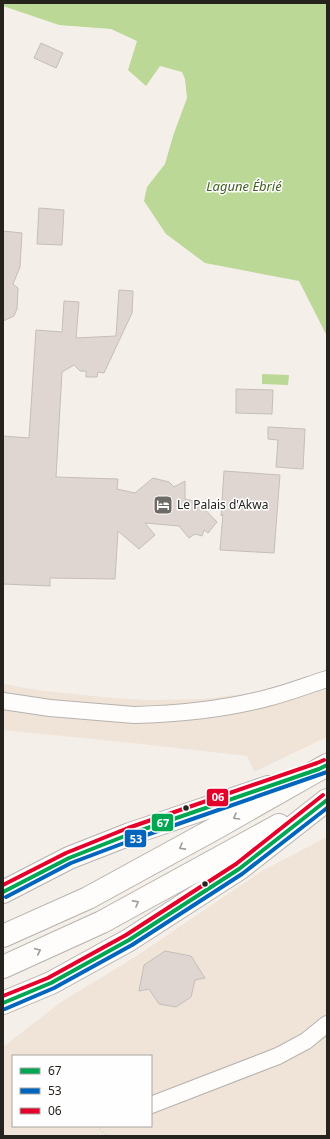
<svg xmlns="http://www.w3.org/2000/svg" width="330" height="1139" viewBox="0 0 330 1139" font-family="'Noto Sans',sans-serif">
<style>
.built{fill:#f0e4d8;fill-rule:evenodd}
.water{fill:#bbd896}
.building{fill:#e0d6d1;stroke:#c4beba}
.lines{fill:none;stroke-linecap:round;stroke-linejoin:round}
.minor-casing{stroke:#b7b2ae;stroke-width:18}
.highway-casing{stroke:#b7b2ae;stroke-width:24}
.path{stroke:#dad8d6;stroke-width:2.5;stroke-dasharray:1 3;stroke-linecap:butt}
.minor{stroke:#fefdfc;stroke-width:16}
.highway{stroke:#fefdfc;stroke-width:22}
.bus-1-casing{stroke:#fefefe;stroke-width:7}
.bus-2-casing{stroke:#fefefe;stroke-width:7}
.bus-3-casing{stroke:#fefefe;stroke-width:7}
.bus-1{stroke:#00a651;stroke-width:4}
.bus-2{stroke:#0065bd;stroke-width:4}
.bus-3{stroke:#e4002b;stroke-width:4}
.oneway{stroke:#9d9a98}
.bus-dot{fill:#26221e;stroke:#fefefe;stroke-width:1.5}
.labels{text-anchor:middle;stroke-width:3;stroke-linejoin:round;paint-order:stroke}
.poi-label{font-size:12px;fill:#26221e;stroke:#fefefe;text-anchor:start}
.water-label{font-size:13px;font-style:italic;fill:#435f21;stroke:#fefefe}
.line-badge{stroke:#fefefe;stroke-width:1.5}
.badge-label{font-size:11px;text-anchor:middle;font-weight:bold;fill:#fff}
</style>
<rect width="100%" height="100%" fill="#f5efe9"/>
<path class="built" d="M 327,672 L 327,737 L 254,772 L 247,756 L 133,743 L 3,730 L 3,684 L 44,691 L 113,698 L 148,700 L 204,699 L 266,691 Z
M 327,837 L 327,1136 L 3,1136 L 3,1047 L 61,1002 L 135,957 L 262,871 ZM 13,1056 L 151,1056 L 151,1126 L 13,1126 Z"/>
<path class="water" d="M 3,3 L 327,3 L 327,336 L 299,281 L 205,263 L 166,234 L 144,201 L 147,187 L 165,164 L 173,136 L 187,98 L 185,79 L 182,72 L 160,66 L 146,86 L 128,70 L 137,41 L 111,29 L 59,25 L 3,6 Z
M 262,374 L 289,375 L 288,385 L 262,384 Z"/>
<path class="building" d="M 41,43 L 63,53 L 56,68 L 34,58 Z
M 39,208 L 64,210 L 62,245 L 37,244 Z
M 3,231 L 22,233 L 20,267 L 13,284 L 18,288 L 17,309 L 14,316 L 3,321 Z
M 119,290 L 133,291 L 132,313 L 104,373 L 98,372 L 97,377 L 86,377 L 86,371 L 80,371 L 74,365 L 62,372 L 56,477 L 118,479 L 117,489 L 135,493 L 153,478 L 169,482 L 174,487 L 185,481 L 185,499 L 198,502 L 217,522 L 208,533 L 204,530 L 202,536 L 195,534 L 189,538 L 179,526 L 145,523 L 155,535 L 139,549 L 118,531 L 115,579 L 50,578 L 50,586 L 3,584 L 3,436 L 29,438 L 36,330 L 62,332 L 64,301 L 79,302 L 76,338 L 116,336 Z
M 236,389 L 273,390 L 272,414 L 236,413 Z
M 268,427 L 305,429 L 303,469 L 276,467 L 278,440 L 268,439 Z
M 224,471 L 280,475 L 274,553 L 220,550 L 223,514 L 221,516 Z
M 165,951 L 191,956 L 205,978 L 195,980 L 191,997 L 176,1007 L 159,1004 L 149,989 L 139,991 L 144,965 Z"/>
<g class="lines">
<g class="minor-casing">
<path id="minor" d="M 3,701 L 50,708 L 134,715 C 179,714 227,709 271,697 C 290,692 308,685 327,679
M 151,1105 L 278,1056 L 306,1041 L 327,1024"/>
</g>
<g class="highway-casing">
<path id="highway" d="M 3,892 L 69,858 L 130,834 L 268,787
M 3,936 L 88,898 L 216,828 L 327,765
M 3,967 L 102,922 L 279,825
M 3,1003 L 51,983 L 129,940 L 239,869 L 327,800"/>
</g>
<path class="path" d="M 97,1126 L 107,1136"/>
<use href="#minor" class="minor"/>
<use href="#highway" class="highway"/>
<g class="bus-1-casing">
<path id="bus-1" d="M 3,892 L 69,858 L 130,834 L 319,769 L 327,765
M 3,1003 L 51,983 L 129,940 L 239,869 L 327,800"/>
</g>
<g class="bus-2-casing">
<path id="bus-2" d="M 6,897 L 71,863 L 132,840 L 327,772
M 5,1009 L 54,988 L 132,945 L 242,874 L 327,808"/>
</g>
<g class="bus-3-casing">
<path id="bus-3" d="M 3,885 L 66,853 L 128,828 L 317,763 L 324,760
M 3,996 L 48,978 L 126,935 L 236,864 L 323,795"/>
</g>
<use href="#bus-1" class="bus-1"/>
<use href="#bus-2" class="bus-2"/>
<use href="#bus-3" class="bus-3"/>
</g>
<defs><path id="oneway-chevron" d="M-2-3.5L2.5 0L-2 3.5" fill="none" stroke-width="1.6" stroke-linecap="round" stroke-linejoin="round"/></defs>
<g class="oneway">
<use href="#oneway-chevron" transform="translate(236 817) rotate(150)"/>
<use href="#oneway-chevron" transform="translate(182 847) rotate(151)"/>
<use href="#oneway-chevron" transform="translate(136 903) rotate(-29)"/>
<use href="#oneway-chevron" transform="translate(38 951) rotate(-25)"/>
</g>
<defs>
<g id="hotel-square" transform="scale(1)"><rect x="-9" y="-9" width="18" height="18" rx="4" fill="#6e6a65" stroke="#fefefe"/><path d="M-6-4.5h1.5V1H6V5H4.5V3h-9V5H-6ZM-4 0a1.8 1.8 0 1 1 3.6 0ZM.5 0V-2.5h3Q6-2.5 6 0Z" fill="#fff"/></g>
</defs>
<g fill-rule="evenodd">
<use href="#hotel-square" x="163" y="505"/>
</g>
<g class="bus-dot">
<circle cx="186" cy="808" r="3.5"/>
<circle cx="205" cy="884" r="3.5"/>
</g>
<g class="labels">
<g class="poi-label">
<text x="177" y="509">Le Palais d'Akwa</text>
</g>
<g class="water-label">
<text x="244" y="191">Lagune Ébrié</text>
</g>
</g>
<g class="line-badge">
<rect x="206" y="788" width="23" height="19" rx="4" fill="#e4002b"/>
<rect x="151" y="813" width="23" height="19" rx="4" fill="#00a651"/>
<rect x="124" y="829" width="23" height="19" rx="4" fill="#0065bd"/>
</g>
<g class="badge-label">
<text x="218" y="801">06</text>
<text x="163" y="827">67</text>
<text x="136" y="843">53</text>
</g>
<rect width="330" height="1139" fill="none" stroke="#26221e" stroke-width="8"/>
<rect x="12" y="1055" width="140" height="72" fill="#fefefe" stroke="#a8a6a4"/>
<rect x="20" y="1068" width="20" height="6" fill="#00a651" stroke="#a8a6a4"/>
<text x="48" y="1075" font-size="12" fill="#26221e">67</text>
<rect x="20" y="1088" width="20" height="6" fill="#0065bd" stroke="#a8a6a4"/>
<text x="48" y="1095" font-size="12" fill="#26221e">53</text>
<rect x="20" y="1108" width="20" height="6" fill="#e4002b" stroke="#a8a6a4"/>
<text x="48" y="1115" font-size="12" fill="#26221e">06</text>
</svg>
